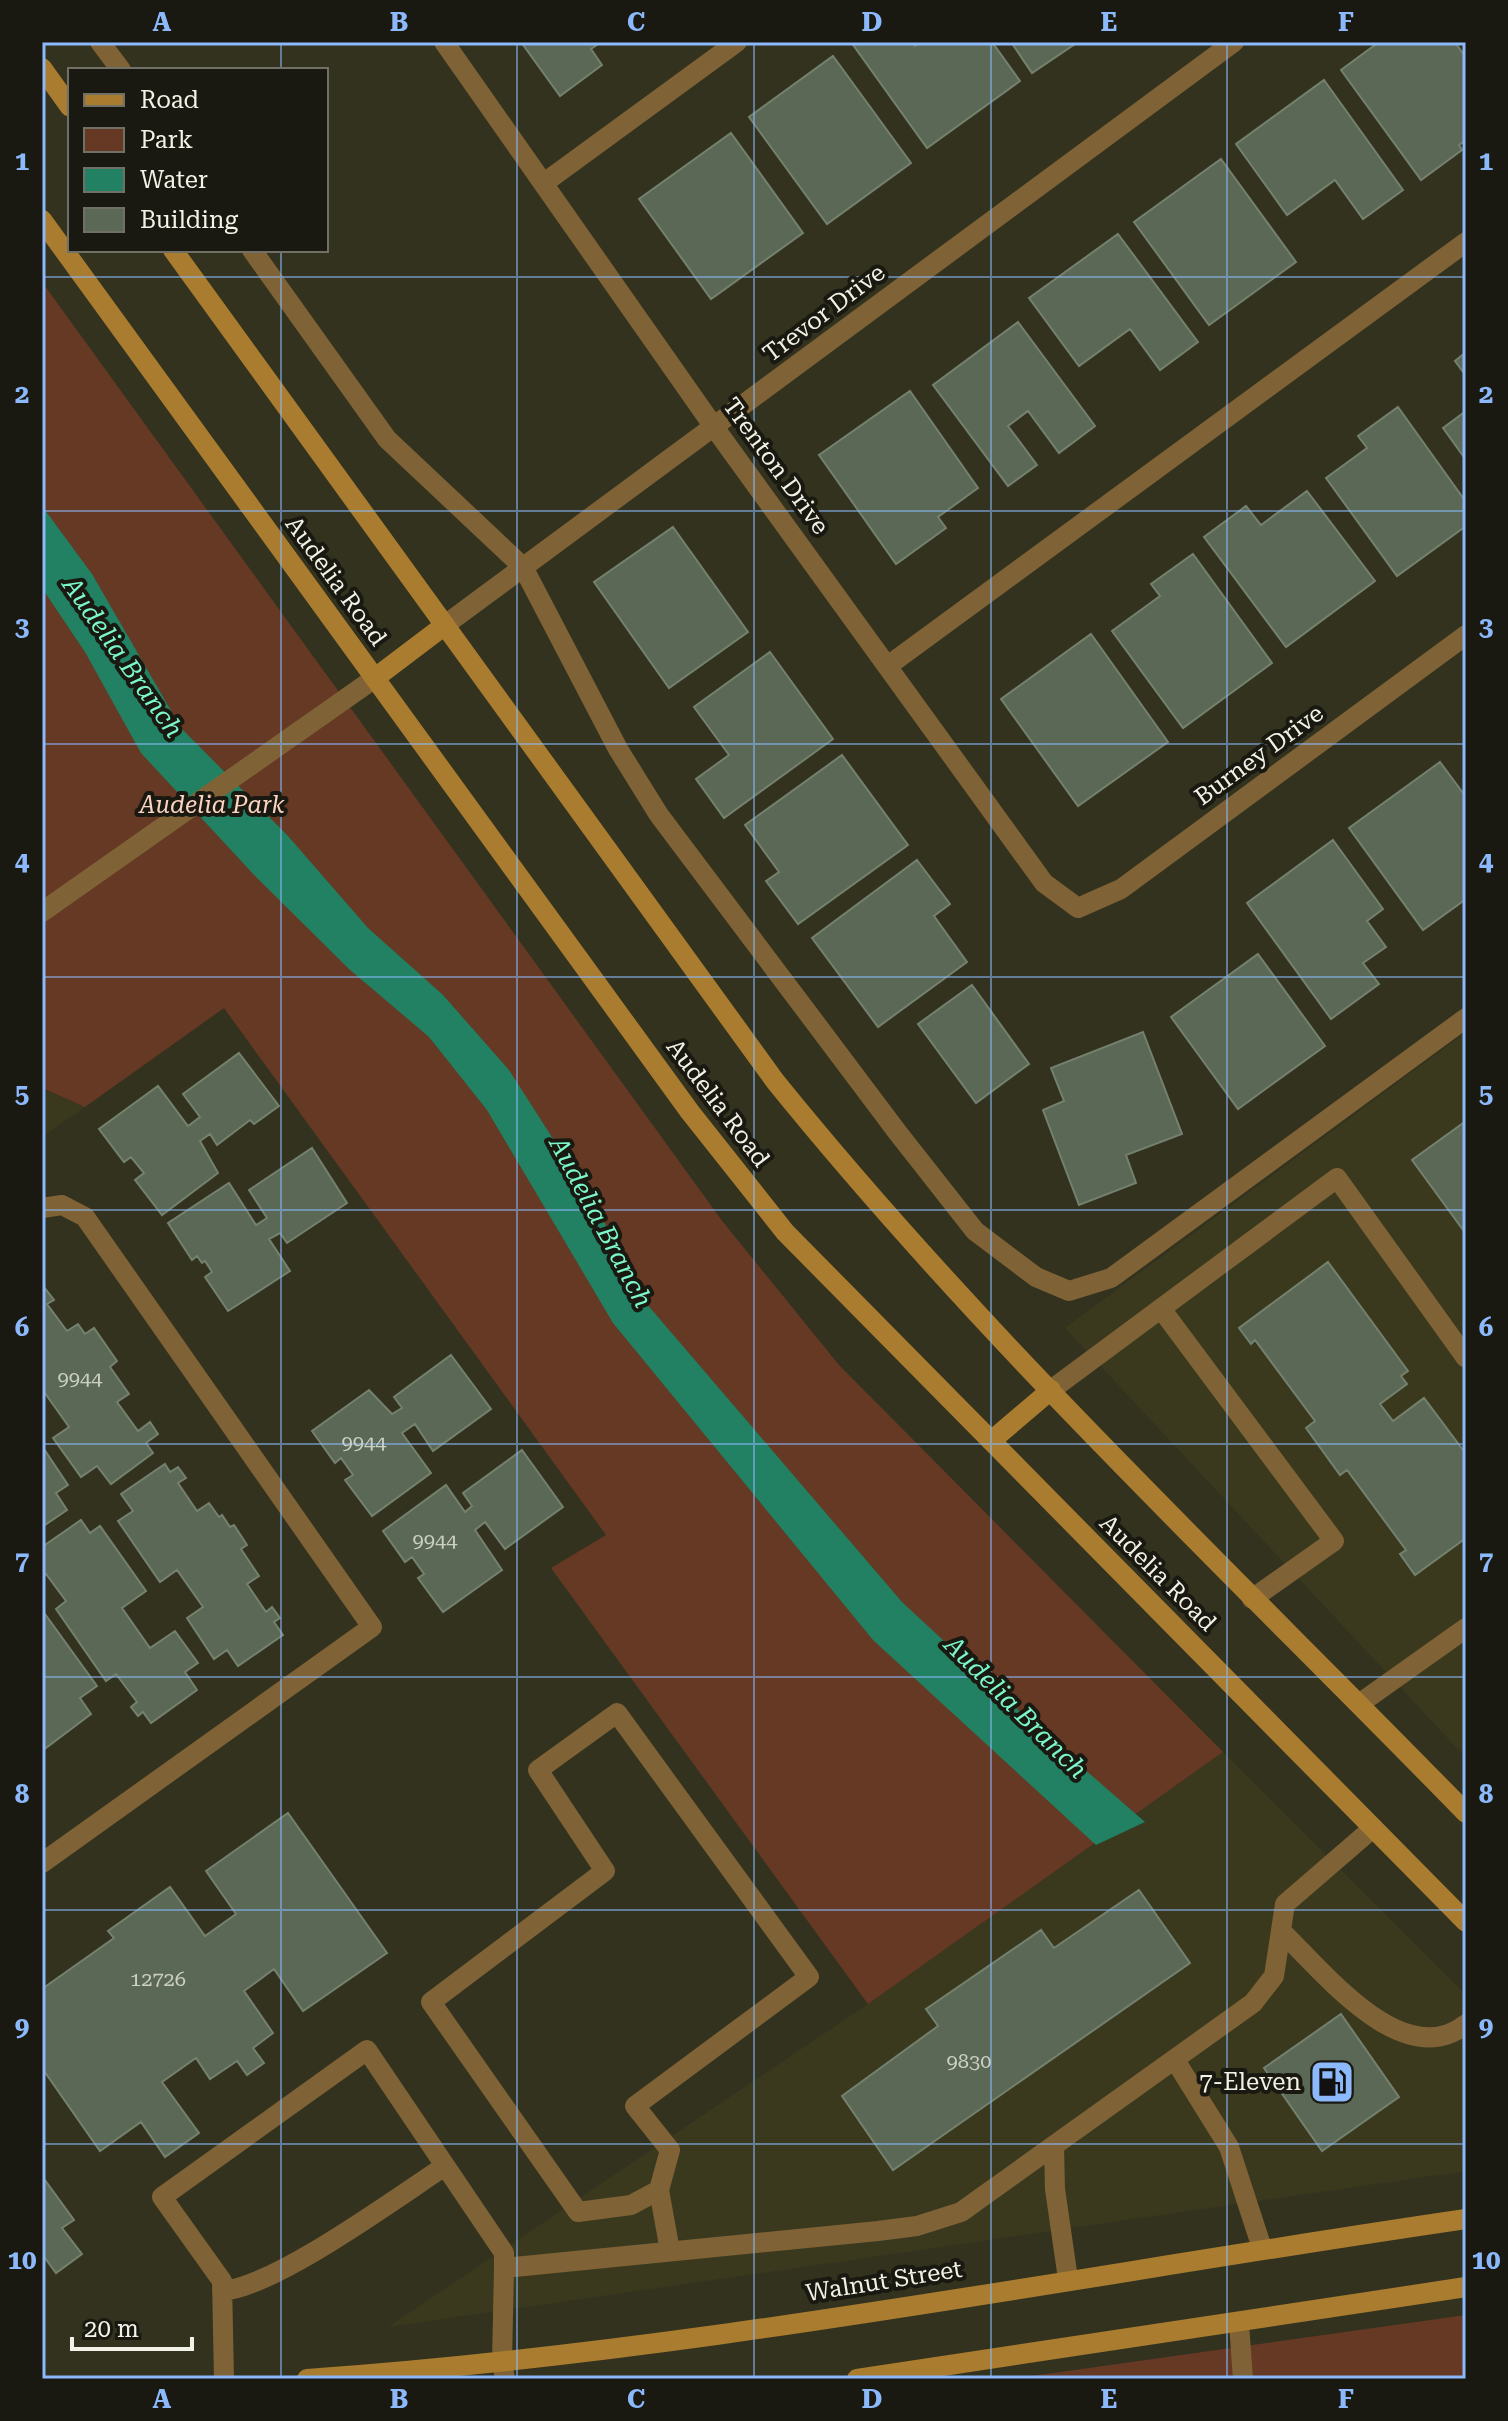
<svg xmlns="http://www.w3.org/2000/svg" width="1508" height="2421" viewBox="0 0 1508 2421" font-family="'Roboto Serif',serif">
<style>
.built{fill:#3a391e}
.green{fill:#653924}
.water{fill:#218162}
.building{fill:#5a6855;stroke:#73816e;stroke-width:2}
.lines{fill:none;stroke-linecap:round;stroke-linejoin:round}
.service{stroke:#7f6236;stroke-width:20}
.minor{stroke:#7f6236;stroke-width:20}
.secondary{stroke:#aa7c2f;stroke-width:20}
.grid{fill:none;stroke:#8bb9fc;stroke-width:2;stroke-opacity:0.55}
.labels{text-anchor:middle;stroke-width:8;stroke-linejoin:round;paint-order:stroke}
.number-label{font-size:20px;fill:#ccd0c2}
.street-label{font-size:24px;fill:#f2f2e6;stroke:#1a1911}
.park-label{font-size:24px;font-style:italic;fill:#fcd4c1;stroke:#1a1911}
.poi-label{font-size:24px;fill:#f2f2e6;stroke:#1a1911;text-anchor:end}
.water-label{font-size:26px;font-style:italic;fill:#7cf7ca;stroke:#1a1911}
.neatline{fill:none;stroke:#8bb9fc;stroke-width:3}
.grid-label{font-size:26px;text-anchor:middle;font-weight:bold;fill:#8bb9fc}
</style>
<rect width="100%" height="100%" fill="#33321e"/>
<path class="built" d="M 1466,1032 L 1466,1758 L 1065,1328 Z
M 42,1089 L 85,1107 L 42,1137 Z
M 1223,1752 L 1466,1995 L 1466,2171 L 388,2327 L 868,2004 Z"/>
<path class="green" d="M 42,282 L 723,1222 L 839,1365 L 1223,1752 L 868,2004 L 551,1568 L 606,1535 L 224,1008 L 85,1107 L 42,1088 Z
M 1466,2315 L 1466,2379 L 1011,2379 Z"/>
<path class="water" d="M 42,506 L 92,574 L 181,728 L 288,836 L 368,928 L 443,995 L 509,1070 L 596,1206 L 646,1303 L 902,1602 L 1044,1734 L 1145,1822 L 1096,1845 L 873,1640 L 613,1323 L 487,1110 L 429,1037 L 349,969 L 256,877 L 141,753 L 85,652 L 42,588 Z"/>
<path class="building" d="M 521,42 L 601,42 L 591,49 L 602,65 L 560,96 Z
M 851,42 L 912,42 L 915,46 L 920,42 L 992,42 L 1020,81 L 927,148 Z
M 1011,42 L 1078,42 L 1032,73 Z
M 1379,42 L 1455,42 L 1466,58 L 1466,140 L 1459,145 L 1462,150 L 1421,180 L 1341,70 Z
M 833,56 L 911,163 L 827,224 L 749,117 Z
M 1324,80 L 1403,190 L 1363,219 L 1335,180 L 1287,215 L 1236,144 Z
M 731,133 L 803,233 L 711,299 L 639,199 Z
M 1221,159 L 1296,262 L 1209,325 L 1134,222 Z
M 1118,234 L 1198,342 L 1160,370 L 1130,329 L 1079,366 L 1029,298 Z
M 1018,322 L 1095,426 L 1059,453 L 1028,411 L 1008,426 L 1037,465 L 1008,486 L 933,385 Z
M 1466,352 L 1466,376 L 1455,361 Z
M 910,391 L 978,488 L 938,517 L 946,528 L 896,564 L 819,455 Z
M 1398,407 L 1466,502 L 1466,526 L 1397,576 L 1326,478 L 1367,448 L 1358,436 Z
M 1466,411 L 1466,460 L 1443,428 Z
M 1307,491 L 1375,581 L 1286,647 L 1204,537 L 1246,506 L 1261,525 Z
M 673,527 L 748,632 L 669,688 L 594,582 Z
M 1193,554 L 1272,663 L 1183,728 L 1112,631 L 1160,596 L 1151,584 Z
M 1091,634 L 1168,742 L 1078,806 L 1001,699 Z
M 770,652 L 833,739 L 724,818 L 696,779 L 729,755 L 694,707 Z
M 842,755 L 908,845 L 798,924 L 766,881 L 779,872 L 745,825 Z
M 1440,762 L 1466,797 L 1466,899 L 1423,930 L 1349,828 Z
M 1333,840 L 1383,909 L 1367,921 L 1386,947 L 1363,963 L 1379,984 L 1331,1019 L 1247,903 Z
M 917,860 L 950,904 L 934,916 L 967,962 L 878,1027 L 812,938 Z
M 1258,954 L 1325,1046 L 1238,1109 L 1171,1017 Z
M 972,985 L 1029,1064 L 976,1103 L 918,1024 Z
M 1143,1032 L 1182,1134 L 1126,1155 L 1136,1183 L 1079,1205 L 1043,1110 L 1064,1101 L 1051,1068 Z
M 239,1053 L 279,1106 L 254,1124 L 250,1120 L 217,1145 L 210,1134 L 200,1141 L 218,1173 L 162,1215 L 135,1180 L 144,1173 L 131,1157 L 124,1162 L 99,1129 L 158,1086 L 188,1126 L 200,1117 L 183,1094 Z
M 1466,1121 L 1466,1234 L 1412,1160 Z
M 312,1148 L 347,1203 L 287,1243 L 280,1233 L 269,1239 L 290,1271 L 228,1311 L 205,1277 L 212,1272 L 205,1261 L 202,1263 L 197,1256 L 192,1260 L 168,1223 L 229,1183 L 256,1225 L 267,1218 L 249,1190 Z
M 1328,1262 L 1408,1371 L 1401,1376 L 1407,1384 L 1380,1404 L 1393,1421 L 1424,1398 L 1466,1454 L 1466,1538 L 1415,1575 L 1400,1554 L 1406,1550 L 1347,1470 L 1340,1475 L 1306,1428 L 1315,1421 L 1255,1340 L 1251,1344 L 1239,1328 Z
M 44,1287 L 54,1300 L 47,1304 L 67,1331 L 78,1324 L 85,1334 L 94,1328 L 117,1361 L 110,1367 L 129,1394 L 117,1402 L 138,1431 L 150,1422 L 158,1434 L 146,1443 L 153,1453 L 111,1484 L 97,1466 L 81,1477 L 53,1438 L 69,1427 L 42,1389 Z
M 451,1355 L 491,1409 L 433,1451 L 415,1424 L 402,1433 L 431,1473 L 372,1516 L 345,1480 L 353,1475 L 341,1458 L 335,1463 L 312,1431 L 369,1390 L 392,1414 L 402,1408 L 394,1397 Z
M 42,1446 L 68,1485 L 56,1493 L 67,1510 L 42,1527 Z
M 522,1450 L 563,1507 L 505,1549 L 485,1522 L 475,1530 L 502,1570 L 443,1612 L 418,1578 L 424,1574 L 412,1557 L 405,1562 L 383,1531 L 446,1485 L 465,1512 L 472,1506 L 463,1493 Z
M 165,1464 L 170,1472 L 178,1467 L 186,1478 L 178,1483 L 197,1511 L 209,1503 L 219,1517 L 222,1515 L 230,1527 L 234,1525 L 247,1545 L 241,1549 L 259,1576 L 247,1584 L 266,1612 L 272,1607 L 280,1618 L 274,1622 L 283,1635 L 238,1666 L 227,1650 L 214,1659 L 187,1618 L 203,1607 L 177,1570 L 160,1582 L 118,1521 L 133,1511 L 121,1494 Z
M 81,1520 L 90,1533 L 100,1526 L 146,1591 L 122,1608 L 150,1648 L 175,1631 L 198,1663 L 185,1672 L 197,1690 L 151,1723 L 143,1712 L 138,1716 L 131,1707 L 137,1702 L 116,1674 L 106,1681 L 56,1609 L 66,1601 L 46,1574 L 42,1577 L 42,1547 Z
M 45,1614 L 97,1686 L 80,1698 L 91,1714 L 42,1751 L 42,1616 Z
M 288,1813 L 387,1953 L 303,2011 L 274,1969 L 244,1991 L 273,2033 L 253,2048 L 264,2063 L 247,2075 L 237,2061 L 210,2079 L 196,2058 L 162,2082 L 199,2133 L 165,2157 L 141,2122 L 100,2151 L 42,2068 L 42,1989 L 114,1938 L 108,1931 L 170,1887 L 205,1936 L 236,1914 L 206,1871 Z
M 1139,1890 L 1190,1963 L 893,2170 L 842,2096 L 938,2026 L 926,2009 L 1041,1930 L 1054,1948 Z
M 1341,2014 L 1399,2097 L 1322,2151 L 1264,2068 Z
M 42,2176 L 74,2220 L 62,2228 L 82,2254 L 56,2273 L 42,2254 Z"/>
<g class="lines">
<path class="service" d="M 100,42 L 121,70
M 544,183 L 737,42
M 252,250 L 387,439 L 523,567 L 618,749 L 659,815 L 898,1133 L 975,1231 L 1036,1277 L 1069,1291 L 1111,1278 L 1466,1018
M 889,665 L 1466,242
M 42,912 L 375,678
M 42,1208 L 62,1205 L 85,1217 L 372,1627 L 42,1863
M 1162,1310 L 1334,1541 L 1252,1599
M 1051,1390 L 1337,1178 L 1466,1358
M 1359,1704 L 1466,1628
M 1281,1931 C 1323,1971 1403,2074 1466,2024
M 1175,2060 L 1229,2147 L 1262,2248
M 1054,2146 L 1055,2189 L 1068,2279
M 659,2190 L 670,2150 L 635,2106 L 809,1977 L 617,1713 L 538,1770 L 605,1871 L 431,2002 L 578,2212 L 631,2205 L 659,2190 L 670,2251
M 222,2291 C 275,2287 396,2198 445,2166
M 1239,2324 L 1243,2379
M 224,2379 L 222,2281 L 162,2197 L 367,2050 L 504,2253 L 504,2268
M 505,2379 L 502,2362 L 504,2268 L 878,2231 L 917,2226 L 961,2212 L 1253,2003 L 1274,1976 L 1285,1904 L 1373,1828"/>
<path class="minor" d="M 444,42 L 714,427 L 1044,883 L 1078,908 L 1121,889 L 1466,635
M 445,625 L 1234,42"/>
<path class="secondary" d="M 42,68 L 70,107
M 42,220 L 690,1112 L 785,1232 L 1466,1922
M 173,250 L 775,1081 C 986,1342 1232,1573 1466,1813
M 375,678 L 445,625
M 991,1441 L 1051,1390
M 307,2379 C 695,2352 1081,2275 1466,2219
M 857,2379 L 1466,2287"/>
</g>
<path class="grid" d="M 281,42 L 281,70M 517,42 L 517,2379M 754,42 L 754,2379M 991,42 L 991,2379M 1227,42 L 1227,2379M 281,250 L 281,2379M 42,277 L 1466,277M 42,511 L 1466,511M 42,744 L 1466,744M 42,977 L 1466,977M 42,1210 L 1466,1210M 42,1444 L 1466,1444M 42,1677 L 1466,1677M 42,1910 L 1466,1910M 42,2144 L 1466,2144"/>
<defs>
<g id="fuel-square" transform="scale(2.3)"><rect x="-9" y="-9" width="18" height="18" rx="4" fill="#8bb9fc" stroke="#1a1911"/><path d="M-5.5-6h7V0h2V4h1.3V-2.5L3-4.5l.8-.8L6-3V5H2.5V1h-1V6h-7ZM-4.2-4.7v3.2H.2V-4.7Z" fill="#111"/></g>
</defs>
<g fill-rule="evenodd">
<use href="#fuel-square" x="1332" y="2082"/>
</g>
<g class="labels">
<g class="number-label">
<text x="80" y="1385">9944</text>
<text x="364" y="1449">9944</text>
<text x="435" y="1547">9944</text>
<text x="158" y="1986">12726</text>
<text x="969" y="2068">9830</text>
</g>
<g class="street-label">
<text transform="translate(824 313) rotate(-37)" y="8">Trevor Drive</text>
<text transform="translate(776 466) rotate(54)" y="8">Trenton Drive</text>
<text transform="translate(336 581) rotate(54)" y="8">Audelia Road</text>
<text transform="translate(1259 755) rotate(-36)" y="8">Burney Drive</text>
<text transform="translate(718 1103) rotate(53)" y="8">Audelia Road</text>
<text transform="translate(1158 1573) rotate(45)" y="8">Audelia Road</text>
<text transform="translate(884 2281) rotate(-9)" y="8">Walnut Street</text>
</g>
<g class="park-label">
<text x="212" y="813">Audelia Park</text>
</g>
<g class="poi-label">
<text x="1301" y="2090">7-Eleven</text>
</g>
<g class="water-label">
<text transform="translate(123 657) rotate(55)" y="9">Audelia Branch</text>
<text transform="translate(601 1222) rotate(62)" y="9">Audelia Branch</text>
<text transform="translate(1016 1707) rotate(45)" y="9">Audelia Branch</text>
</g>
</g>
<rect width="1508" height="2421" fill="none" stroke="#1a1911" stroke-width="88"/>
<rect x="68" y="68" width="260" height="184" fill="#1a1911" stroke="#707066" stroke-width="2"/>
<rect x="84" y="94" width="40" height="12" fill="#aa7c2f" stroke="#707066" stroke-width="2"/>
<text x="140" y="108" font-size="24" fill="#f2f2e6">Road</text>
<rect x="84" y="128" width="40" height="24" fill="#653924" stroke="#707066" stroke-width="2"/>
<text x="140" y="148" font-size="24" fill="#f2f2e6">Park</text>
<rect x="84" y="168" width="40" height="24" fill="#218162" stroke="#707066" stroke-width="2"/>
<text x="140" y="188" font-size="24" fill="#f2f2e6">Water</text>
<rect x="84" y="208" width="40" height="24" fill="#5a6855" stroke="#707066" stroke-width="2"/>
<text x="140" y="228" font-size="24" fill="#f2f2e6">Building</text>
<path d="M72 2337v12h120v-12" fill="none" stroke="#f2f2e6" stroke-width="4"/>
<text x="84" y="2337" font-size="24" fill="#f2f2e6" stroke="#1a1911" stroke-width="6" paint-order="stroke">20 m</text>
<rect x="44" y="44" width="1420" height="2333" class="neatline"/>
<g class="grid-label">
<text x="162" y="31">A</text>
<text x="399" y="31">B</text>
<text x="636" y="31">C</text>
<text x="872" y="31">D</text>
<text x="1109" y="31">E</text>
<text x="1346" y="31">F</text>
<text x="22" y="170">1</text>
<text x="1486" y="170">1</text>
<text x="22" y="403">2</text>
<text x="1486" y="403">2</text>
<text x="22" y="636">3</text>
<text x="1486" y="636">3</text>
<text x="22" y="870">4</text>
<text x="1486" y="870">4</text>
<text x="22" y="1103">5</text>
<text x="1486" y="1103">5</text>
<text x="22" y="1336">6</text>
<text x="1486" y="1336">6</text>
<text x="22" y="1570">7</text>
<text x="1486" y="1570">7</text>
<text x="22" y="1803">8</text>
<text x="1486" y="1803">8</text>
<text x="22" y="2036">9</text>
<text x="1486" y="2036">9</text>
<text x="22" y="2269">10</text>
<text x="1486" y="2269">10</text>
<text x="162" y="2408">A</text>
<text x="399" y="2408">B</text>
<text x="636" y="2408">C</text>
<text x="872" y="2408">D</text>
<text x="1109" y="2408">E</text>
<text x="1346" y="2408">F</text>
</g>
</svg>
